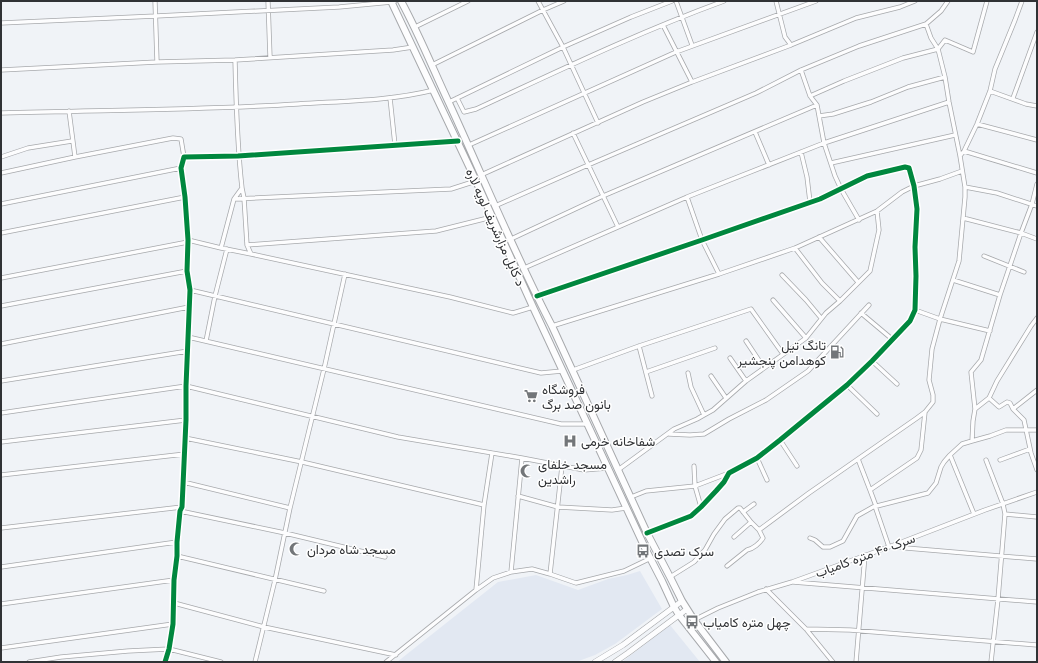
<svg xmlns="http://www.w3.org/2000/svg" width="1038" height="663" viewBox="0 0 1038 663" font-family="'Golos Text',Vazirmatn,sans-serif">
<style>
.built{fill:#e2e8f2}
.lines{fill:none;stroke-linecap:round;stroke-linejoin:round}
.minor-casing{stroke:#a7a9ac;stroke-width:5}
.secondary-casing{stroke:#a7a9ac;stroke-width:6}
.trunk-casing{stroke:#a7a9ac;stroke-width:8}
.minor{stroke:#fdfdfe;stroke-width:3.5}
.secondary{stroke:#fdfdfe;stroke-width:5}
.trunk{stroke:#fdfdfe;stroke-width:6}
.cycleway-casing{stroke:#fff;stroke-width:8}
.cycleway{stroke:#00873e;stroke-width:5}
.labels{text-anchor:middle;stroke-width:3;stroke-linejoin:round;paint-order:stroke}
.street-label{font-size:13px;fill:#303235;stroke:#fff}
.poi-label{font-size:13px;fill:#303235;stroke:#fff;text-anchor:start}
</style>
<rect width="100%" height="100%" fill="#f0f3f7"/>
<path class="built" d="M 640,571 L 662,609 L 615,644 L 595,655 L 576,662 L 397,662 L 498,582 L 536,575 L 578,590 L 608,579 L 627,575 Z
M 670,625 L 700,662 L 622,662 Z"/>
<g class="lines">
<g class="minor-casing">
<path id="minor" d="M 155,1 L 157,62
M 268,1 L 270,57
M 538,1 L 563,47 L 598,123
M 676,1 L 692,45
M 776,1 L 785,37 L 791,45
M 1,23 L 156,16 L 339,7 L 392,2 L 395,1
M 663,25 L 692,82
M 415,27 L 468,1
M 432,65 L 543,10 L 564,1
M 1,70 L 157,62 L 235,60 L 393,50 L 413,47
M 801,70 L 810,96 L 817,105 L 824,143 L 835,176 L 841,189 L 859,220
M 990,91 L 1026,104 L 1037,106
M 810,96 L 844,81 L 903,58 L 938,49 L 945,40 L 973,52 L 987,1
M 390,98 L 395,145
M 457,98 L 464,112 L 476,109 C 558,71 639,32 724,1
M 1013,98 L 1037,32
M 449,102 L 563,47 L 631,17 L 672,1
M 69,111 L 75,157
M 1,113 C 100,110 199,110 298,104 C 344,101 390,101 434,90
M 819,116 L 833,114 L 871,102 L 908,87 L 945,77
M 977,124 L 1037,140
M 755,132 L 769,165
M 573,133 L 618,227
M 469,145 L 676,52 L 816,1
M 964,151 L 1037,173
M 801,152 L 807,177 L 810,202
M 960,156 L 964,151 L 977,124 L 990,91 L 995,69 L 1015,20 L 1022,1
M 1,157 L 28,148 L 72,141
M 831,163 L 955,135
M 1,173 L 75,157 L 173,138 L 181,139 L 184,157
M 481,175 L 643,102 L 692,82 L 791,45 L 856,18 L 900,7 L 915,1
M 965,187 L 997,193 L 1037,206
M 242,188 L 244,198 L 247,245
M 687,197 L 702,240 L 719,274
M 234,199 L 451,189 L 476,181
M 1,204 L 181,168
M 495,206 L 588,165 L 756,93 L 801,70 L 859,46 L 926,24 L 941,11 L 948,1
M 963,218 L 1021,233 L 1037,239
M 1,233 L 185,197
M 819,237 L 858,282
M 511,239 L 603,196 L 817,105
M 188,240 L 221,248 L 251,254 L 450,297 L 513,313 L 533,307
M 221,248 L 234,199 L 242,188 C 237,145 236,103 235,60
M 795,248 L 822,283 L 840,301
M 251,254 L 247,245 L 436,231 L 492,217
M 984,256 L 1024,272
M 524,268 L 687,197 L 824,143 L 949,102
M 782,275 L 806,300 L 821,318
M 1,278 L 188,242
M 953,280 L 1000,295
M 190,290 L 541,373 L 562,371
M 537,296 L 702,240 L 820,199 L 867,176 L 905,167 L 909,168 L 914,186 L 917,209 L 915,247 L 916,276 L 915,310 L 910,321 L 872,361 L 847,385 L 780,440 L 757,458 L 729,473 L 724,482 L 716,491 L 701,507 L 691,516 L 647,533
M 773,300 L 806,338
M 1,306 L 187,271
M 915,310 L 940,319 L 990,331
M 861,313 L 892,339
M 552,326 L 719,274 L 795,248 L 877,211 L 902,192 L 914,186 L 940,179 L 962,171
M 188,337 L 561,424 L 587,424
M 206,341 L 215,296 L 227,249
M 746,341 L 764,368
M 1,344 L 189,307
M 639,346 L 652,396
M 730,358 L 746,381
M 872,361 L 897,384
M 573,370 L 639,346 L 751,309 L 783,354
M 646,372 L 715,348
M 688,373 L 691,387 L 704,415
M 711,376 L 726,398
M 1,381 L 188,351
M 847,385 L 877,414
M 989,398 L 999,407 L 1007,402 L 1010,403 L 1013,409 L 1024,420 L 1031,453 L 1037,470
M 975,409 L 989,398 L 997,381 L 1031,326 L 1037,318
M 1013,409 L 1037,390
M 1,413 L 186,386 L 398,437 L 522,458 L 584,470 L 608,468
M 669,434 L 690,435 L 704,434 L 729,419 L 766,400 L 808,371 L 869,305
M 185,438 L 302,462 L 484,505
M 780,440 L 797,466
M 972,441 L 973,421 L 975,409 L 971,372 L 981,360 L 1000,295 L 1021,233 L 1032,204 L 1037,184
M 1,442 L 186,420
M 950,455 L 974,514
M 757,458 L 767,480
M 858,459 L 870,490 L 876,506 L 876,509 L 889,547
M 986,460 L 1003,504 L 1005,514 L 998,599 L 991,662
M 1000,460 L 1030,449
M 694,466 L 695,486 L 701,507
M 618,470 L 674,429 L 697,419 L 704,415 L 713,410 L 746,381 L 806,338 L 826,313 L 840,301 L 870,271 L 879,230 L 877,211
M 1,475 L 185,454
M 183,482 L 290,508
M 870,490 L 917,458 L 921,450 L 925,412
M 518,496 L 558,507 L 612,510 L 626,508
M 631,497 L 646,491 L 695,486 L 729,473
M 180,511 L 285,533 L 385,557
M 743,512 L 754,504
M 1005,514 L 1037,517
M 1,528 L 182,507
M 759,530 L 809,493 L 917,418 L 925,412 L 933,402 L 933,395 L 929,380 L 932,349 L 940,319 L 959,261 L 965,197 L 965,187 L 960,156 L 949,102 L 945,77 L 938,49 L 931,38 L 926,24
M 734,537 L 751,522
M 810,538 L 815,540 L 823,547 L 830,547 L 843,541 L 857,516 L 873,507 L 928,493 L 936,483 L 941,467 L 944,462 L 950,455 L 962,444 L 972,441 L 990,436 L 1006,430 L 1037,430
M 895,546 L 906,548 L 1037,559
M 177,556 L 324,591
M 1,567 L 177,542
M 511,572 L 522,458
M 550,574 L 562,466
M 670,577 L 694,562 L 705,550 L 714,534 L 725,519 L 738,508 L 740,508 L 751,522 L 759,530 L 763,538 C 760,543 753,549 747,550 L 727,566
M 793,582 L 1037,602
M 766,589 L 806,629 L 833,662
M 476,590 L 484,505 L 492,453
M 174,603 L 264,627 L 396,655
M 1,604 L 174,580
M 694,620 L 718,608 L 758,592 L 792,582 L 894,545 L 985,510 L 1037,492
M 806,629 L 850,630 L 1037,645
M 1,648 L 173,624
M 29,662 L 61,657 L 128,651 L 169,649 L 221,662
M 165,662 L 169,649 L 173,624 L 174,580 L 177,556 L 177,542 L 180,511 L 182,507 L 186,420 L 186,386 L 190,290 L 187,271 L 188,240 L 185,197 L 181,168 L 184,157 L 238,156 L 458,141
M 255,662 L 275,580 L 290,508 L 324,369 L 345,274
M 386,662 L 476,590 L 493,578 L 511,572 L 532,569 L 550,574 L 576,583 L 624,571 L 651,558
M 856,662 L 865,555"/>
</g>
<g class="secondary-casing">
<path id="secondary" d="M 595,662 L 623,645 L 682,601
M 615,662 L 628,653 L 687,609"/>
</g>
<g class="trunk-casing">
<path id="trunk" d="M 391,1 L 476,181 L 533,307 L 646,550 L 662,581 L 674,607 L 679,615 L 716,662
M 401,1 C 419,34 433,69 449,103 C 483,177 514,253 552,326 L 647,533 L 670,577 L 682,601 L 694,620 L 726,662"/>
</g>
<use href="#minor" class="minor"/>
<use href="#secondary" class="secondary"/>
<use href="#trunk" class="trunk"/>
<g class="cycleway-casing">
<path id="cycleway" d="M 537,296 L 702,240 L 820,199 L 867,176 L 905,167 L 909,168 L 914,186 L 917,209 L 915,247 L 916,276 L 915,310 L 910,321 L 872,361 L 847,385 L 780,440 L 757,458 L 729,473 L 724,482 L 716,491 L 701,507 L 691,516 L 647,533
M 165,662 L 169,649 L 173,624 L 174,580 L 177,556 L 177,542 L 180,511 L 182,507 L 186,420 L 186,386 L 190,290 L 187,271 L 188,240 L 185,197 L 181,168 L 184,157 L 238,156 L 458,141"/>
</g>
<use href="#cycleway" class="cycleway"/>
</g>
<defs>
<g id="fuel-bare" transform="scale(1.08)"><path d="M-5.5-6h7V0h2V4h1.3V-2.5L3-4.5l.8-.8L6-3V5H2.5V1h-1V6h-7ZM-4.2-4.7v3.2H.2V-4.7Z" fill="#737679" stroke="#fff" stroke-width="2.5" paint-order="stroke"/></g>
<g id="supermarket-bare" transform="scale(1.08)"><path d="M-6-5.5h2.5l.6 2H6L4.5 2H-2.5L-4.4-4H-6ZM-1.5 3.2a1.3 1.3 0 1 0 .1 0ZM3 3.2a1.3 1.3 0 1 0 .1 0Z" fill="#737679" stroke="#fff" stroke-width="2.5" paint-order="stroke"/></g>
<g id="hospital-bare" transform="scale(1.08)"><path d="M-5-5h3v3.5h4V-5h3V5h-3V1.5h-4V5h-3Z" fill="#737679" stroke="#fff" stroke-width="2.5" paint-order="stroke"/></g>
<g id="mosque-bare" transform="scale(1.08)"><path d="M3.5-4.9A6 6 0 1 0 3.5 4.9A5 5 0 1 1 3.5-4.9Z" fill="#737679" stroke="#fff" stroke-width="2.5" paint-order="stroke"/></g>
<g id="bus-bare" transform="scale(1.08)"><path d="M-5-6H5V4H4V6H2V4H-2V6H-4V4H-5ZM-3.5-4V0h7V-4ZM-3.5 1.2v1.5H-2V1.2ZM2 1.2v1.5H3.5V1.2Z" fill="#737679" stroke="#fff" stroke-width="2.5" paint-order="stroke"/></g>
</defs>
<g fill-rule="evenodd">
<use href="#fuel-bare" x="837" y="352"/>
<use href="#supermarket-bare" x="531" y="396"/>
<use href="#hospital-bare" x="570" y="441"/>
<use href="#mosque-bare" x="527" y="471"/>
<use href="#mosque-bare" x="296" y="549"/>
<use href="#bus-bare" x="643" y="551"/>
<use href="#bus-bare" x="692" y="622"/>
</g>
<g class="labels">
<g class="street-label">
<text transform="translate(496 227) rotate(66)" y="5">د کابل مزارشریف لویه لاره</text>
<text transform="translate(865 555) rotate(-20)" y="5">سرک ۴۰ متره کامیاب</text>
</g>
<g class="poi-label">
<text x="826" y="350" text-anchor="end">تانگ تیل<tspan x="826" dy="15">کوهدامن پنجشیر</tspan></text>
<text x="542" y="394">فروشگاه<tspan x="542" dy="15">بانون صد برگ</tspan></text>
<text x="581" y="446">شفاخانه خرمی</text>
<text x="538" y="469">مسجد خلفای<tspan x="538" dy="15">راشدین</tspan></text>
<text x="307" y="554">مسجد شاه مردان</text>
<text x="654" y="556">سرک تصدی</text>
<text x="703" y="627">چهل متره کامیاب</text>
</g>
</g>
<rect width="1038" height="663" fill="none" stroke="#303235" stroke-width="4"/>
</svg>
